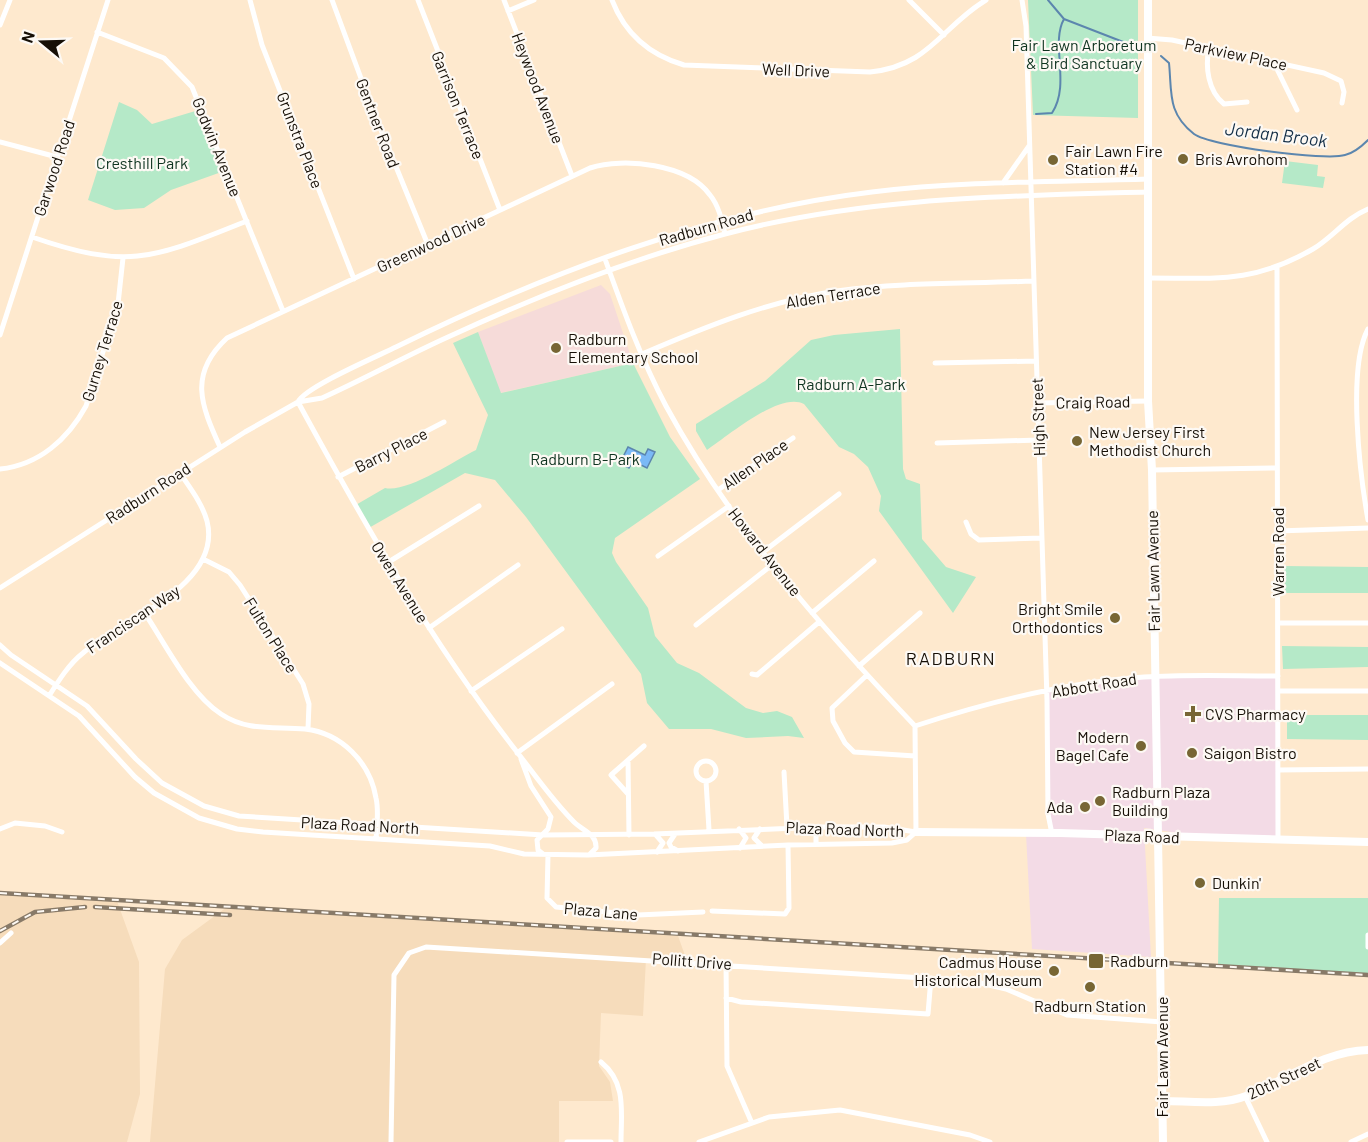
<svg xmlns="http://www.w3.org/2000/svg" width="1368" height="1142" viewBox="0 0 1368 1142" font-family="Barlow,sans-serif">
<style>
.commercial{fill:#f3dbe6}
.built{fill:#f6dcbb}
.education{fill:#f6dbd9}
.green{fill:#b5e9c8}
.water{fill:#7ab9f6;stroke:#5c86ae;stroke-width:1.5}
.lines{fill:none;stroke-linecap:round;stroke-linejoin:round}
.stream{stroke:#5c86ae;stroke-width:2}
.street{stroke:#fff;stroke-width:5}
.secondary{stroke:#fff;stroke-width:8}
.rail-casing{stroke:#887a68;stroke-width:4.5}
.rail{stroke:#fdf9f4;stroke-width:2;stroke-dasharray:7;stroke-linecap:butt}
.poi-dot{fill:#776634;stroke:#fdf9f4;stroke-width:2}
.labels{text-anchor:middle;stroke-width:4.5;stroke-linejoin:round;paint-order:stroke}
.park-label{font-size:16px;fill:#0f3420;stroke:#fdf9f4}
.street-label{font-size:16px;fill:#160f06;stroke:#fdf9f4}
.poi-label{font-size:16px;fill:#160f06;stroke:#fdf9f4;text-anchor:start}
.water-label{font-size:18px;font-style:italic;fill:#122d45;stroke:#fdf9f4}
.neighbourhood-label{font-size:18px;letter-spacing:1.5px;fill:#160f06;stroke:#fdf9f4}
</style>
<rect width="100%" height="100%" fill="#fee9ce"/>
<path class="commercial" d="M 1278,676 L 1278,838 L 1213,838 L 1144,828 L 1151,957 L 1032,949 L 1026,834 L 1051,834 L 1048,814 L 1047,692 L 1143,677 Z"/>
<path class="built" d="M 0,894 L 117,901 L 139,962 L 140,1094 L 127,1142 L 0,1142 Z
M 227,907 L 678,936 L 687,961 L 646,959 L 643,1016 L 601,1013 L 599,1066 L 610,1082 L 613,1101 L 559,1101 L 559,1142 L 150,1142 L 165,969 L 182,940 Z"/>
<path class="education" d="M 601,285 L 610,294 L 633,363 L 500,393 L 478,332 Z"/>
<path class="green" d="M 1028,0 L 1138,0 L 1138,118 L 1033,115 Z
M 119,102 L 137,110 L 152,124 L 202,109 L 227,170 L 171,190 L 144,208 L 115,210 L 88,200 Z
M 1285,161 L 1318,165 L 1317,176 L 1325,177 L 1323,188 L 1282,183 Z
M 900,329 L 903,469 L 906,479 L 920,484 L 922,539 L 946,567 L 976,577 L 953,613 L 879,511 L 881,496 L 868,467 L 854,454 L 839,447 L 804,404 C 780,391 728,436 707,450 L 696,431 L 696,424 L 765,381 L 811,340 L 834,335 Z
M 478,332 L 501,393 L 633,363 L 670,437 L 700,479 L 615,538 L 612,553 L 616,562 L 648,608 L 655,636 L 677,663 L 699,673 L 746,708 L 763,713 L 777,711 L 792,717 L 804,738 L 788,736 L 746,738 L 711,729 L 669,729 L 647,703 L 641,674 L 526,517 L 495,480 L 465,473 L 367,529 L 354,506 L 385,488 C 407,493 454,461 476,450 L 488,415 L 453,343 Z
M 1284,566 L 1368,567 L 1368,593 L 1285,593 Z
M 1282,646 L 1368,647 L 1368,667 L 1283,669 Z
M 1287,715 L 1368,715 L 1368,740 L 1287,739 Z
M 1219,898 L 1368,898 L 1368,976 L 1218,967 Z"/>
<path class="water" d="M 628,447 L 645,455 L 648,449 L 655,452 L 647,468 L 633,461 L 629,468 L 620,463 Z"/>
<g class="lines">
<path class="stream" d="M 1048,0 L 1064,19 L 1131,45
M 1161,56 L 1169,63 C 1172,92 1167,113 1194,134 C 1210,146 1326,161 1345,155 C 1354,153 1362,146 1368,140
M 1036,114 L 1052,113 C 1071,84 1050,44 1064,19"/>
<path class="street" d="M 250,0 L 262,45 L 354,279
M 332,0 L 372,108 L 428,245
M 418,0 L 500,210
M 504,0 L 572,176
M 612,0 C 625,34 650,55 684,65 L 870,72 C 930,66 941,27 986,0
M 909,0 L 944,35
M 1022,0 L 1026,26 L 1047,700 L 1048,814 L 1052,834
M 508,11 L 534,0
M 0,25 L 10,0
M 97,32 L 164,58 L 192,87 L 283,311
M 1147,38 L 1172,40 L 1324,73 L 1341,81 L 1344,92 L 1342,103
M 1209,48 C 1205,67 1208,91 1224,104 L 1247,102
M 1274,63 L 1297,110
M 0,142 L 57,157
M 1003,183 L 1029,146
M 32,237 C 130,271 154,258 247,221
M 605,259 C 623,309 641,359 666,406 C 731,526 822,628 915,726 L 916,832
M 1277,266 L 1278,838
M 1149,278 C 1215,278 1252,284 1313,249 C 1333,237 1346,218 1368,209
M 1368,329 C 1347,368 1360,475 1368,520
M 0,335 L 108,0
M 642,354 C 705,327 768,301 837,291 C 902,282 968,284 1034,281
M 935,363 L 1036,361
M 298,402 C 305,387 378,356 396,347 C 545,274 706,212 872,192 C 964,181 1056,182 1148,179
M 298,402 C 364,523 431,642 517,752 C 535,775 553,801 574,822 C 583,831 597,834 596,848 L 590,854
M 1037,403 L 1148,401
M 937,443 L 1039,440
M 220,447 C 201,405 188,374 227,338 L 590,168 C 624,157 688,164 710,195 C 719,206 722,221 725,234
M 0,469 C 39,465 68,439 86,406 L 118,304 L 123,258
M 1152,470 L 1277,468
M 338,477 L 444,422
M 718,490 L 793,438
M 966,522 L 971,534 L 979,540 L 1042,538
M 1277,531 L 1368,528
M 763,552 L 839,494
M 658,556 L 729,506
M 203,559 L 229,572 L 240,585 L 303,684 L 309,704 L 308,729
M 387,563 L 479,506
M 0,588 L 245,432 L 298,402 L 322,398 C 364,379 406,356 448,337 C 537,296 630,259 725,234 C 864,197 1005,196 1148,192
M 144,612 C 165,643 189,693 221,714 C 248,732 275,726 305,729 C 341,733 370,762 376,798 C 379,811 377,825 376,839
M 812,613 L 874,561
M 1278,623 L 1368,623
M 696,625 L 773,564
M 429,628 L 518,565
M 0,645 L 11,655 L 87,706 L 136,759 L 162,783 L 204,806 L 239,816 L 543,835 L 654,834 L 821,827 L 884,827 L 916,832
M 0,663 L 79,716 L 135,777 L 154,793 L 199,818 L 237,829 L 263,832 L 490,846 L 524,854 L 588,855 L 788,845 L 892,843 L 907,840 L 916,832
M 859,666 L 920,613
M 752,674 L 757,675 L 819,622
M 867,675 L 832,708 L 833,721 L 845,743 L 854,752 L 915,756
M 471,691 L 562,629
M 1278,691 L 1368,691
M 49,696 C 59,680 69,664 83,653 C 123,620 223,585 207,521 C 202,503 190,488 180,473
M 915,726 C 988,702 1068,682 1144,677 C 1188,674 1234,676 1278,676
M 517,753 L 612,684
M 521,759 L 531,786 L 551,817 L 548,829 L 537,840 L 538,850 L 543,854
M 628,760 L 629,835
M696 771a10 10 0 1 1 20 0a10 10 0 1 1-20 0Z
M 1278,770 L 1368,769
M 784,772 L 787,827
M 706,781 L 709,830
M 628,794 L 611,775 L 644,746
M 816,827 L 816,844
M 0,829 L 15,823 L 45,826 L 62,832
M 739,829 L 746,838 L 740,848
M 760,829 L 754,838 L 762,846
M 675,834 L 669,843 L 671,847 L 678,851
M 656,835 L 663,843 L 657,852
M 548,855 L 547,898 L 556,907 L 638,915 L 703,912
M 712,911 L 785,914 L 789,908 L 788,845
M 1368,935 L 1368,947
M 0,943 L 11,933
M 726,963 L 727,1066 L 751,1121
M 726,998 L 741,1002 L 928,1014 L 931,978
M 601,1062 C 627,1083 621,1112 621,1142
M 1245,1096 L 1267,1142
M 391,1142 L 394,975 L 409,953 L 426,947 L 972,981 L 1006,989 L 1067,1015 L 1162,1022
M 567,1142 L 611,1142
M 699,1142 L 769,1117 L 840,1110 L 970,1135 L 990,1142
M 1351,1142 L 1368,1134"/>
<path class="secondary" d="M 1148,0 L 1148,401 L 1152,470 L 1163,1142
M 916,832 L 1060,833 L 1368,842
M 1163,1101 C 1189,1101 1221,1106 1246,1096 C 1287,1080 1323,1051 1368,1050"/>
<g class="rail-casing">
<path id="rail" d="M 0,893 L 1368,975
M 95,907 L 230,915
M 0,931 L 35,912 L 85,907"/>
</g>
<use href="#rail" class="rail"/>
</g>
<g class="poi-dot">
<circle cx="1183" cy="159" r="6"/>
<circle cx="1053" cy="160" r="6"/>
<circle cx="556" cy="348" r="6"/>
<circle cx="1077" cy="441" r="6"/>
<circle cx="1115" cy="618" r="6"/>
<path d="M1190 705h6v6h6v6h-6v6h-6v-6h-6v-6h6z"/>
<circle cx="1141" cy="746" r="6"/>
<circle cx="1192" cy="753" r="6"/>
<circle cx="1100" cy="801" r="6"/>
<circle cx="1085" cy="807" r="6"/>
<circle cx="1200" cy="883" r="6"/>
<rect x="1088" y="953" width="16" height="16" rx="3"/>
<circle cx="1054" cy="971" r="6"/>
<circle cx="1090" cy="987" r="6"/>
</g>
<g class="labels">
<g class="park-label">
<text x="1084" y="51">Fair Lawn Arboretum<tspan x="1084" dy="18">&amp; Bird Sanctuary</tspan></text>
<text x="142" y="169">Cresthill Park</text>
<text x="851" y="390">Radburn A-Park</text>
<text x="585" y="465">Radburn B-Park</text>
</g>
<g class="street-label">
<text transform="translate(1236 54) rotate(12)" y="6">Parkview Place</text>
<text transform="translate(796 70) rotate(2)" y="6">Well Drive</text>
<text transform="translate(538 88) rotate(69)" y="6">Heywood Avenue</text>
<text transform="translate(458 105) rotate(68)" y="6">Garrison Terrace</text>
<text transform="translate(378 123) rotate(69)" y="6">Gentner Road</text>
<text transform="translate(300 140) rotate(69)" y="6">Grunstra Place</text>
<text transform="translate(217 147) rotate(68)" y="6">Godwin Avenue</text>
<text transform="translate(54 168) rotate(-72)" y="6">Garwood Road</text>
<text transform="translate(706 227) rotate(-16)" y="6">Radburn Road</text>
<text transform="translate(431 243) rotate(-25)" y="6">Greenwood Drive</text>
<text transform="translate(833 295) rotate(-9)" y="6">Alden Terrace</text>
<text transform="translate(102 351) rotate(-73)" y="6">Gurney Terrace</text>
<text transform="translate(1093 402) rotate(-1)" y="6">Craig Road</text>
<text transform="translate(1038 417) rotate(-92)" y="6">High Street</text>
<text transform="translate(391 450) rotate(-27)" y="6">Barry Place</text>
<text transform="translate(755 464) rotate(-35)" y="6">Allen Place</text>
<text transform="translate(148 493) rotate(-33)" y="6">Radburn Road</text>
<text transform="translate(765 552) rotate(52)" y="6">Howard Avenue</text>
<text transform="translate(1278 552) rotate(-90)" y="6">Warren Road</text>
<text transform="translate(1153 571) rotate(-91)" y="6">Fair Lawn Avenue</text>
<text transform="translate(400 582) rotate(58)" y="6">Owen Avenue</text>
<text transform="translate(133 619) rotate(-34)" y="6">Franciscan Way</text>
<text transform="translate(271 635) rotate(58)" y="6">Fulton Place</text>
<text transform="translate(1094 685) rotate(-9)" y="6">Abbott Road</text>
<text transform="translate(360 825) rotate(3)" y="6">Plaza Road North</text>
<text transform="translate(845 829) rotate(2)" y="6">Plaza Road North</text>
<text transform="translate(1142 836) rotate(2)" y="6">Plaza Road</text>
<text transform="translate(601 911) rotate(5)" y="6">Plaza Lane</text>
<text transform="translate(692 961) rotate(4)" y="6">Pollitt Drive</text>
<text transform="translate(1162 1057) rotate(-90)" y="6">Fair Lawn Avenue</text>
<text transform="translate(1284 1078) rotate(-25)" y="6">20th Street</text>
</g>
<g class="poi-label">
<text x="1065" y="157">Fair Lawn Fire<tspan x="1065" dy="18">Station #4</tspan></text>
<text x="1195" y="165">Bris Avrohom</text>
<text x="568" y="345">Radburn<tspan x="568" dy="18">Elementary School</tspan></text>
<text x="1089" y="438">New Jersey First<tspan x="1089" dy="18">Methodist Church</tspan></text>
<text x="1103" y="615" text-anchor="end">Bright Smile<tspan x="1103" dy="18">Orthodontics</tspan></text>
<text x="1205" y="720">CVS Pharmacy</text>
<text x="1129" y="743" text-anchor="end">Modern<tspan x="1129" dy="18">Bagel Cafe</tspan></text>
<text x="1204" y="759">Saigon Bistro</text>
<text x="1112" y="798">Radburn Plaza<tspan x="1112" dy="18">Building</tspan></text>
<text x="1073" y="813" text-anchor="end">Ada</text>
<text x="1212" y="889">Dunkin'</text>
<text x="1110" y="967">Radburn</text>
<text x="1042" y="968" text-anchor="end">Cadmus House<tspan x="1042" dy="18">Historical Museum</tspan></text>
<text x="1090" y="1012" text-anchor="middle">Radburn Station</text>
</g>
<g class="water-label">
<text transform="translate(1276 135) rotate(7)" y="6">Jordan Brook</text>
</g>
<g class="neighbourhood-label">
<text x="951" y="665">RADBURN</text>
</g>
</g>
<g transform="translate(42 42) rotate(289)" stroke="#fdf9f4" stroke-width="4.5" paint-order="stroke">
<path d="M0-4.5L10 22L0 15L-10 22Z" fill="#160f06"/>
<text y="-9" font-size="16" font-weight="bold" text-anchor="middle" fill="#160f06">N</text>
</g>
</svg>
